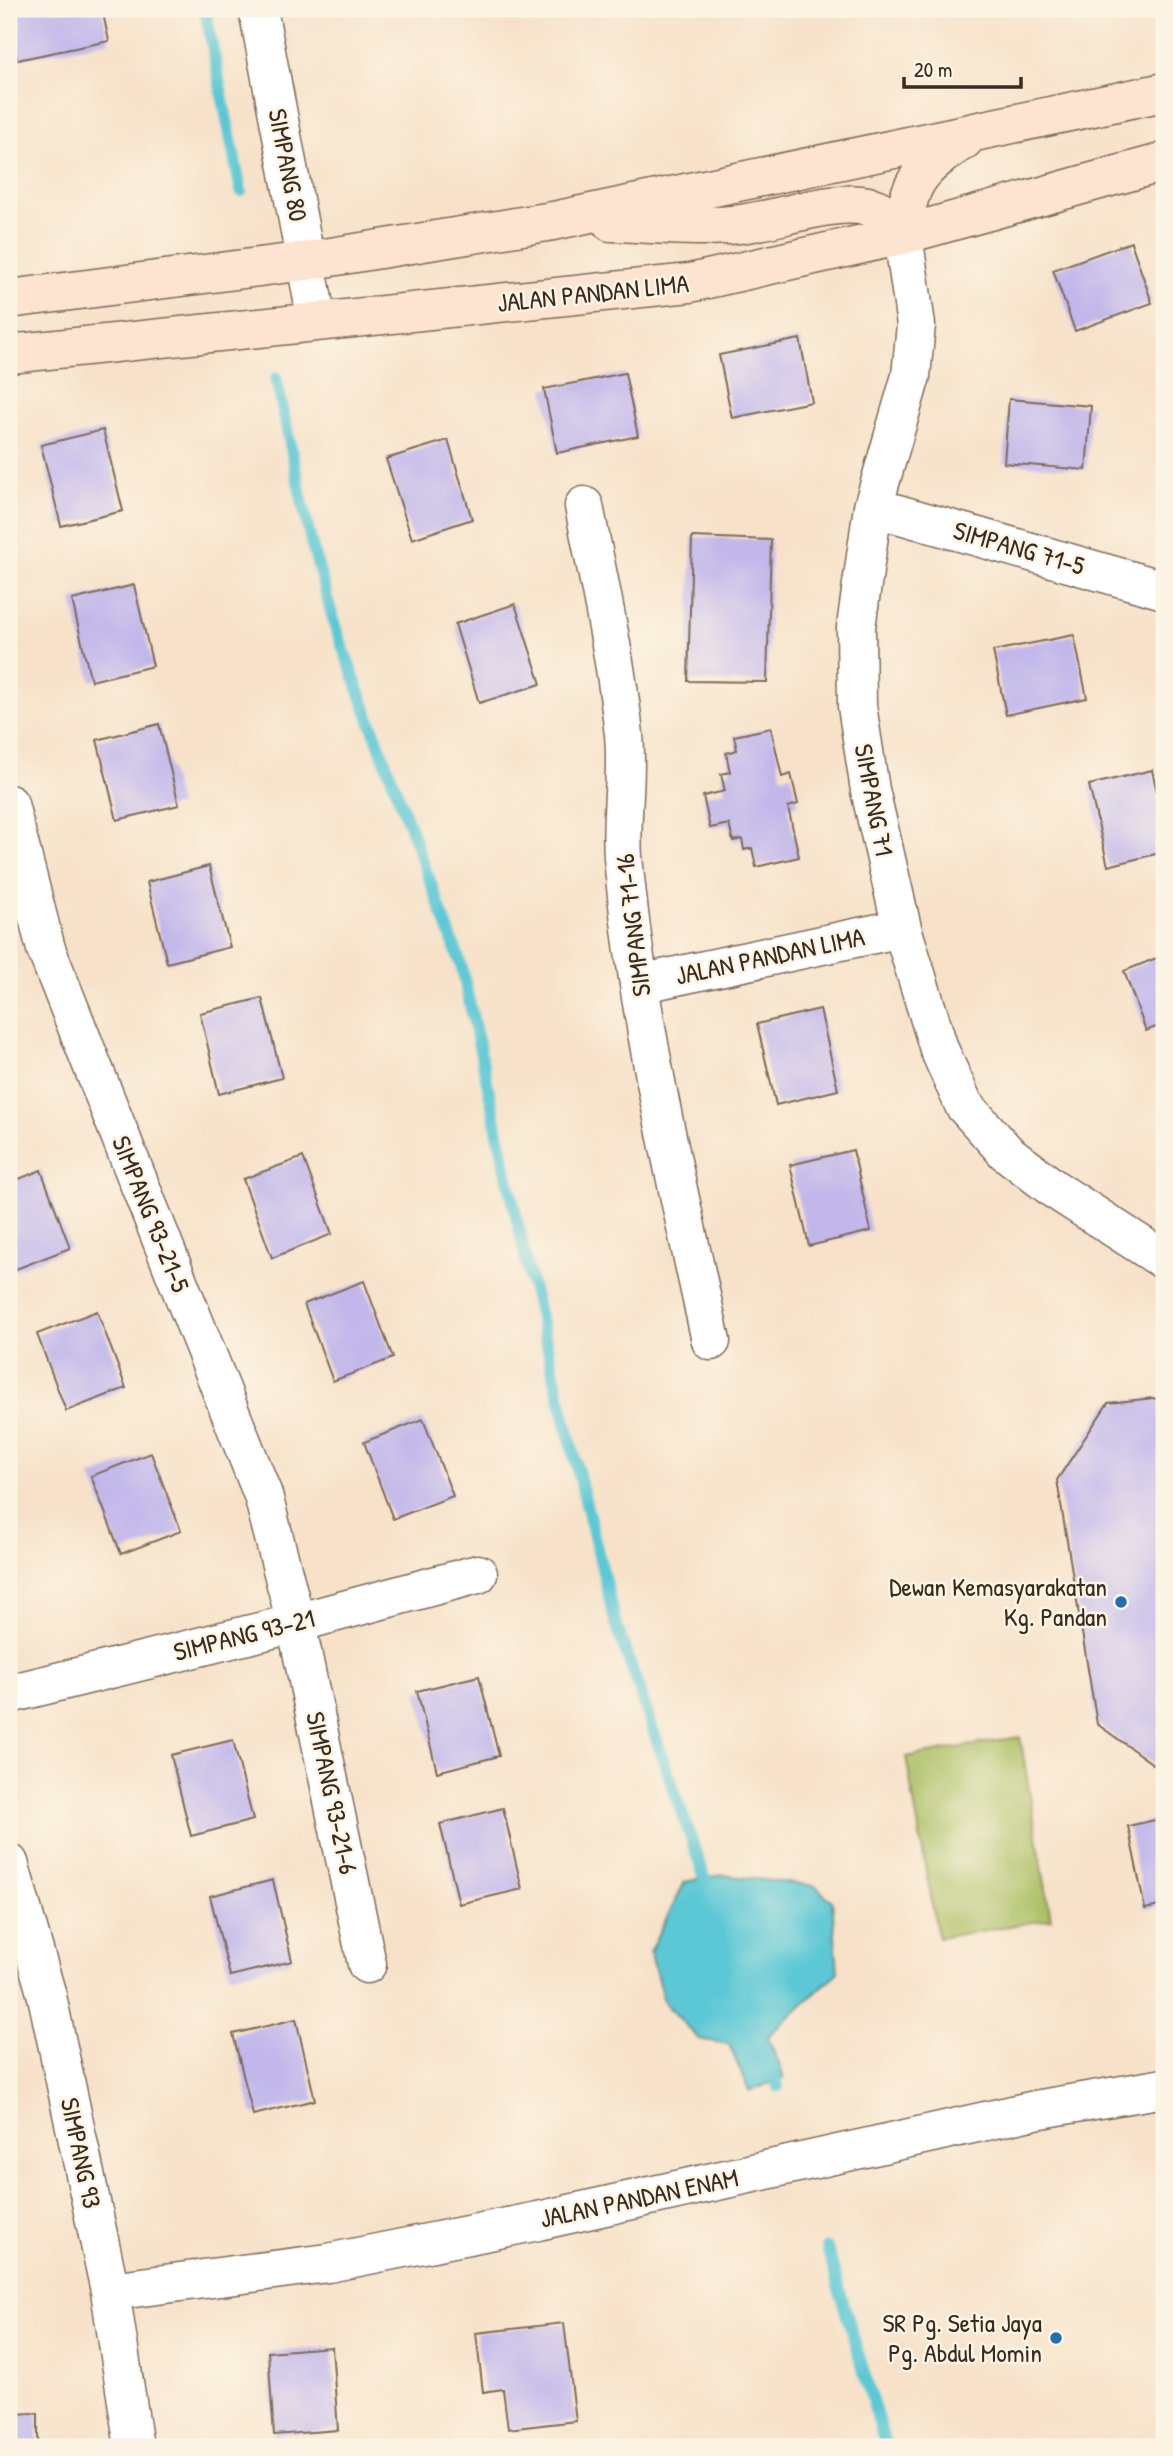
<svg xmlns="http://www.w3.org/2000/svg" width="1173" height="2456" viewBox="0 0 1173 2456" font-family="'Patrick Hand',sans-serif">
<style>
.green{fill:#abbf64;stroke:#737441;stroke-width:2}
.water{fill:#5cc8d5;stroke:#4c797a;stroke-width:2}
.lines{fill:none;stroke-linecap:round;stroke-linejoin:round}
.stream{stroke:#5cc8d5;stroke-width:12}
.building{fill:#c1b7eb}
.minor-casing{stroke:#7d6a5a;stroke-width:41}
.secondary-casing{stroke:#7d6a5a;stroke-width:41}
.minor{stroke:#fff;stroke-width:38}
.secondary{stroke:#fde4d0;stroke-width:38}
.poi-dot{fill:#1f6fb2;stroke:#fcf5e5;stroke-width:2.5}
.labels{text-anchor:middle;stroke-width:5;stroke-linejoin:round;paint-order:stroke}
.street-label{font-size:26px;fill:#3b2a1e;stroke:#fcf5e5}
.poi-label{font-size:26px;fill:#3b2a1e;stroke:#fcf5e5;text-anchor:end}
</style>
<rect width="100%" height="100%" fill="#fcf5e5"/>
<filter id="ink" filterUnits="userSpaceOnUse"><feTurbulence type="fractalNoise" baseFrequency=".0143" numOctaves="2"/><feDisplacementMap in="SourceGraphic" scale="14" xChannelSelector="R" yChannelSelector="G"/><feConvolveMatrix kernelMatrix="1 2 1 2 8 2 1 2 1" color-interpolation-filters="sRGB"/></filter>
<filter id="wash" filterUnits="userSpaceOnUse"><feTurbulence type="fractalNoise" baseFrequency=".00686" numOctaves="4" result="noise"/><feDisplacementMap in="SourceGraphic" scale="28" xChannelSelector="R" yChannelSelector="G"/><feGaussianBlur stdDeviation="1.57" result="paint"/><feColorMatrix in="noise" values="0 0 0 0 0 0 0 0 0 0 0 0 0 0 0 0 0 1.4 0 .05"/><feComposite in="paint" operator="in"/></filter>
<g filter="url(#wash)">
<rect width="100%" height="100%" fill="#f7e2c9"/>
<path class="green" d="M 1020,1737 L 1051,1919 L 938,1938 L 906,1757 Z"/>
<path class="water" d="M 722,1875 L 815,1886 L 832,1901 L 838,1972 L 768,2036 L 784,2078 L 749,2091 L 729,2044 L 699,2039 L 664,2002 L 650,1951 L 685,1882 Z"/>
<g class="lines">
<path class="stream" d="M 205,9 L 241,191
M 276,378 L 311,542 L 336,629 L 461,964 L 527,1265 L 615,1621 L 710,1893
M 770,2065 L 778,2086
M 827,2248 L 886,2447"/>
</g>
<g id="blocks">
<path class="building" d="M 9,9 L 102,9 L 109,41 L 17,60 Z
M 1131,242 L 1152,303 L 1075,331 L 1053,270 Z
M 800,339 L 812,402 L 732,418 L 719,355 Z
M 625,373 L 638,436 L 557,453 L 544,389 Z
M 1009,399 L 1091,406 L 1086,470 L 1004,463 Z
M 103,430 L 123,511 L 61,526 L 41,445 Z
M 448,440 L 472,519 L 412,539 L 386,459 Z
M 692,537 L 771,540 L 767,682 L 688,681 Z
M 134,585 L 153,666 L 91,681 L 72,600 Z
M 515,604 L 541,684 L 479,703 L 455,624 Z
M 1074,635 L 1087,698 L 1006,715 L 993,651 Z
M 159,724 L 179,805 L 117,820 L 97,740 Z
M 771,728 L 782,777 L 791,774 L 798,804 L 788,807 L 799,857 L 756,867 L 752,848 L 744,850 L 742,839 L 733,841 L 729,824 L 710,828 L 703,796 L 725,791 L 721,774 L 730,772 L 726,753 L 737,750 L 734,736 Z
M 1152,770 L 1164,824 L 1164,852 L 1108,866 L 1089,785 Z
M 209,866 L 230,947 L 167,963 L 147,882 Z
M 1164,955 L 1164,1024 L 1146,1031 L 1124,971 Z
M 262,998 L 282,1078 L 219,1094 L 200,1013 Z
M 820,1009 L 838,1090 L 776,1105 L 757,1024 Z
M 853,1150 L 871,1231 L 809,1246 L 790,1165 Z
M 303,1157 L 332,1234 L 272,1258 L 243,1179 Z
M 41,1170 L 70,1248 L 11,1271 L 9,1183 Z
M 364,1281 L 393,1358 L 333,1381 L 304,1304 Z
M 97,1311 L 126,1388 L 66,1411 L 37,1334 Z
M 1154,1398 L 1164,1405 L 1164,1772 L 1097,1724 L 1057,1480 L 1108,1403 Z
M 423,1419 L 453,1496 L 393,1519 L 364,1442 Z
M 151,1453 L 181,1531 L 121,1554 L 91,1476 Z
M 479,1676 L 499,1756 L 437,1772 L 417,1691 Z
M 233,1740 L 253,1820 L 191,1836 L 171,1755 Z
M 503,1808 L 522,1889 L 459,1904 L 440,1824 Z
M 1164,1818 L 1164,1905 L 1145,1909 L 1128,1826 Z
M 273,1880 L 292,1961 L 230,1976 L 210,1896 Z
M 296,2019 L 315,2100 L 253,2115 L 233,2034 Z
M 564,2323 L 576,2421 L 508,2429 L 503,2389 L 483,2392 L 476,2333 Z
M 332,2347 L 338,2430 L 274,2435 L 268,2352 Z
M 38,2413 L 38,2447 L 9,2447 L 9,2414 Z"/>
</g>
</g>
<g filter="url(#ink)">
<use href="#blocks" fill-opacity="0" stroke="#7d6a5a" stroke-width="2"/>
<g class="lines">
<g class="minor-casing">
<path id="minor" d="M 258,9 L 317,321
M 903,235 L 916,325 L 911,376 L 873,507 L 856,627 L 857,706 L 870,790 L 902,928 L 939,1049 L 964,1105 L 1006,1152 L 1054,1189 L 1164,1260
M 584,506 C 599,582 616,658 624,735 C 628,776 620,817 623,857 C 638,1021 676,1180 711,1341
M 873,507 L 1164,590
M 9,804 L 46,949 L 263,1495 L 296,1623 L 367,1964
M 639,984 L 902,928
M 9,1694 L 296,1623 L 478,1574
M 9,1863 L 47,1996 L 110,2291 L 134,2447
M 110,2291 L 328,2263 L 538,2221 L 1035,2110 L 1164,2088"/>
</g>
<g class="secondary-casing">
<path id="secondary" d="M 611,222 C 654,223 697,229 740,224 C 778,220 835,197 872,207 C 887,211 894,224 903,235
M 903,235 C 907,182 920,168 964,140
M 9,299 L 306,261 L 553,221 L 1164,92
M 9,354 L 690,283 L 903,235 L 1164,162"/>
</g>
<use href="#minor" class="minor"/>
<use href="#secondary" class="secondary"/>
</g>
</g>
<g class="poi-dot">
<circle cx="1121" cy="1602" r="7"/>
<circle cx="1056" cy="2338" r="7"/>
</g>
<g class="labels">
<g class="street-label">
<text transform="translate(288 165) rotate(79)" y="9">SIMPANG 80</text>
<text transform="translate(593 293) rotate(-6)" y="9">JALAN PANDAN LIMA</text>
<text transform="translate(1019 548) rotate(16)" y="9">SIMPANG 71-5</text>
<text transform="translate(874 800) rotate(79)" y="9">SIMPANG 71</text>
<text transform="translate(633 925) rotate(-97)" y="9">SIMPANG 71-16</text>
<text transform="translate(770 956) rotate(-12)" y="9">JALAN PANDAN LIMA</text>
<text transform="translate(151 1214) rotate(68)" y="9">SIMPANG 93-21-5</text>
<text transform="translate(244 1635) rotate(-14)" y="9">SIMPANG 93-21</text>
<text transform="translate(332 1793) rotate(78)" y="9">SIMPANG 93-21-6</text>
<text transform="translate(81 2153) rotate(78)" y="9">SIMPANG 93</text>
<text transform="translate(639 2198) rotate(-12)" y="9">JALAN PANDAN ENAM</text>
</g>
<g class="poi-label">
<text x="1107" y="1596">Dewan Kemasyarakatan<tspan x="1107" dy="30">Kg. Pandan</tspan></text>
<text x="1042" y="2332">SR Pg. Setia Jaya<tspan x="1042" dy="30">Pg. Abdul Momin</tspan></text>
</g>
</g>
<rect width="1173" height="2456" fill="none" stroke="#fcf5e5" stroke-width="35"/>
<path d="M904 77v10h117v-10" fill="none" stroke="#3b2a1e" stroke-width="3.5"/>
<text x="914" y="77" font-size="21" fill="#3b2a1e" stroke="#fcf5e5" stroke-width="5" paint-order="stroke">20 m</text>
</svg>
